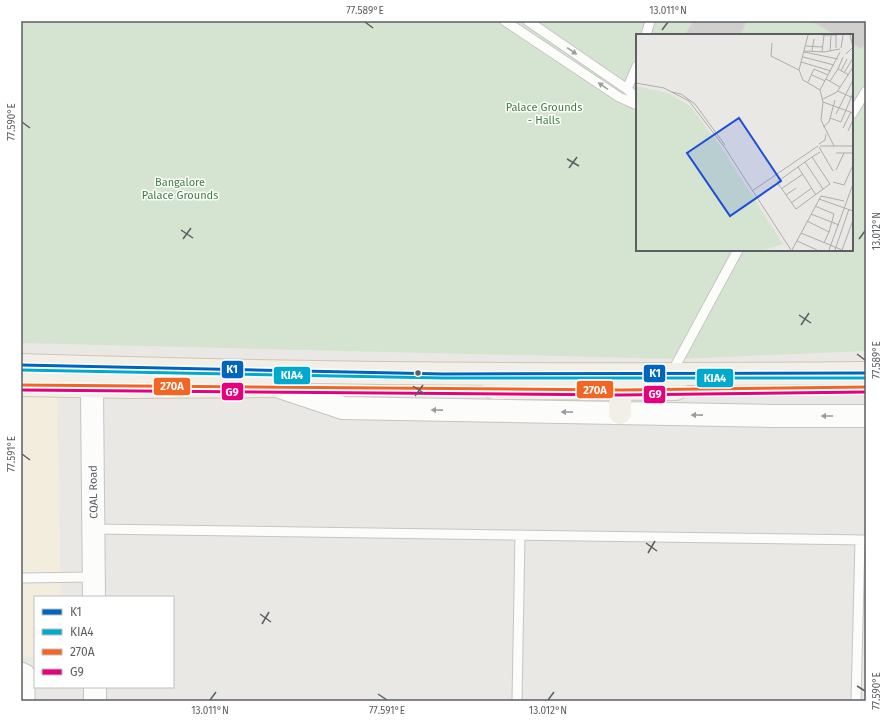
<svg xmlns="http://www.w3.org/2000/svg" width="887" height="722" viewBox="0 0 887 722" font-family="'Fira Sans',sans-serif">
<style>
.commercial{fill:#f3edde}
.park{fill:#d4e4d1;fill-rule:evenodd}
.building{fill:#d1cfcd;stroke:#d9d7d4}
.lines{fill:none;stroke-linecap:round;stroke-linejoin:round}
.lane-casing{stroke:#c6c5c5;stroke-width:11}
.street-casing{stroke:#c6c5c5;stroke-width:21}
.secondary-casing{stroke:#c5c5c5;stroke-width:24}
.primary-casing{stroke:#d0c6b4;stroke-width:24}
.lane{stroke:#fcfcfb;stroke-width:9}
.street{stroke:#fcfcfb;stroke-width:19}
.secondary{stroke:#fcfcfb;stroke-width:22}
.primary{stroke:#f1efe7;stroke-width:22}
.bus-1-casing{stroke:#fff;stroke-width:6}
.bus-2-casing{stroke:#fff;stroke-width:6}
.bus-3-casing{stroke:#fff;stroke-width:6}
.bus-4-casing{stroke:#fff;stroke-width:6}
.bus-1{stroke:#0065bd;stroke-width:3}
.bus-2{stroke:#00a9ce;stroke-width:3}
.bus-3{stroke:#f26522;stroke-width:3}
.bus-4{stroke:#e5007d;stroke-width:3}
.oneway{fill:#9b9d9f}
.ticks{fill:none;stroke:#5b5e62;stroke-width:1.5}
.bus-dot{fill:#5b5e62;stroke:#fff;stroke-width:1.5}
.labels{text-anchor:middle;stroke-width:3;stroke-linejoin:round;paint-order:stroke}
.park-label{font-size:11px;fill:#3c7f3c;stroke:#fff}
.street-label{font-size:11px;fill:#5b5e62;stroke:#fff}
.inset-road{fill:none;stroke:#adadac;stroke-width:1}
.view{fill:#1d4ed8;fill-opacity:0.15;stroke:#1d4ed8;stroke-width:2}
.inset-edge{fill:none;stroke:#5b5e62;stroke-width:2}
.line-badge{stroke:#fff;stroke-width:1.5}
.badge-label{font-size:11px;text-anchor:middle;font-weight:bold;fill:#fff}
.neatline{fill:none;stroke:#5b5e62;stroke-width:1.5}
.ticks-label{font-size:10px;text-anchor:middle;fill:#5b5e62}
</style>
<rect width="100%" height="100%" fill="#eae8e4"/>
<path class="commercial" d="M 21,394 L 57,394 L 61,597 L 35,597 L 35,657 L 21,657 Z"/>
<path class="park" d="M 21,21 L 866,21 L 866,351 L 679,359 L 21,343 ZM 637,35 L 852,35 L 852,250 L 637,250 Z"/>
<path class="building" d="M 693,21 L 747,21 L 740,35 L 685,35 Z
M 811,21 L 866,21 L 866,41 L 862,49 L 852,44 L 852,35 L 836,35 Z"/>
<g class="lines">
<g class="lane-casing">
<path id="lane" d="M 505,21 L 619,97 L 637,105
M 528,21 L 627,89 L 637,99
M 646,35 L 650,21
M 627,89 L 637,66
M 852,114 L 866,91
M 671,374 L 738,250
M 93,529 L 866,540
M 21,578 L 94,577
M 517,701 L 520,535
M 856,701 L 860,540"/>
</g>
<g class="street-casing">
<path id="street" d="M 21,672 L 25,674 L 25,701"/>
</g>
<g class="secondary-casing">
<path id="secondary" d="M 93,368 L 92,392 L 94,597
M 277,386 L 343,408 L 771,416 L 866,416
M 95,687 L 95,701"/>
</g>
<g class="primary-casing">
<path id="primary" d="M 21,365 C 302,374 584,376 866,373
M 21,385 L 129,387 L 276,386
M 494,388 L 676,389
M 620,413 L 621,375"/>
</g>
<use href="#lane" class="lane"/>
<use href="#street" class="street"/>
<use href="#secondary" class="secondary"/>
<use href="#primary" class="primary"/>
<g class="bus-1-casing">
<path id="bus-1" d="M 21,365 L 443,374 L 866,373"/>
</g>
<g class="bus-2-casing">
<path id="bus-2" d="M 21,370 L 443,378 L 866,378"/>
</g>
<g class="bus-3-casing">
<path id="bus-3" d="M 21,385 L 621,390 L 866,387"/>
</g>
<g class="bus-4-casing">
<path id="bus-4" d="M 21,390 L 621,395 L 866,392"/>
</g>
<use href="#bus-1" class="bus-1"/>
<use href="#bus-2" class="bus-2"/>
<use href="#bus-3" class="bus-3"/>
<use href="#bus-4" class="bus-4"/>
</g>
<defs><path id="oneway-solid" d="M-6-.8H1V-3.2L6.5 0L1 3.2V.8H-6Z"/></defs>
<g class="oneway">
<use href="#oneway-solid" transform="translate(572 51) rotate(35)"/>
<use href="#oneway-solid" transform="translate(603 86) rotate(-146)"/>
<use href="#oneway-solid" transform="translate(437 410) rotate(-179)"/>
<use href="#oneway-solid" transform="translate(567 412) rotate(-179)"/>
<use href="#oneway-solid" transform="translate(697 415) rotate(-179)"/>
<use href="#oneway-solid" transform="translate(827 416) rotate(180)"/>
</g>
<path class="ticks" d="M 365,22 L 373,28M 662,30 L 668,22M 22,122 L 30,128M 567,159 L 579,166M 569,168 L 577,157M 181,230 L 193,238M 183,239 L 191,228M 859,239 L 865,231M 799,315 L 811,323M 801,325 L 809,313M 857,354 L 865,360M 413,386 L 425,394M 415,396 L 423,385M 22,454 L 30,460M 646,543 L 657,551M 648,553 L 655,541M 260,614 L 271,622M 262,624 L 269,612M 857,686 L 865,691M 378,694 L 387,700M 210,700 L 216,692M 548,700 L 554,692"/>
<circle class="bus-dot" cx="418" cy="373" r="3.5"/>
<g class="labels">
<g class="park-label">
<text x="544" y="111">Palace Grounds<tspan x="544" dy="13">- Halls</tspan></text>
<text x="180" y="186">Bangalore<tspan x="180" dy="13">Palace Grounds</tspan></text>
</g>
<g class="street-label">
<text transform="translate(93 492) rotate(-91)" y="4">CQAL Road</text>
</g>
</g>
<g transform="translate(636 34)">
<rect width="217" height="217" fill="#eae8e4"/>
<path d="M 0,52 L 32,59 L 54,72 L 87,116 L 147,210 L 128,216 L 0,216 Z" fill="#d4e4d1"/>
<path class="inset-road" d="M 186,1 L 201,1M 200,1 L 200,14M 136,9 L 135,22 L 163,36 L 167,46 L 184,56 L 187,68 L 185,86 L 198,112M 170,12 L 186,13M 205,14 L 207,1M 168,17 L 188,18 L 204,15M 176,17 L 178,5M 194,17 L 195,2M 168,18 L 202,25M 186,18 L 188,1M 210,20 L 217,13 L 214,1M 167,23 L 198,31M 165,28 L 195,37M 178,35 L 192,41M 202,35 L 207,23M 163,36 L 172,1M 205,37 L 211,25M 208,39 L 217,24M 176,41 L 189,47M 190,45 L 204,53M 194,47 L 202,35 L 213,41M 172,48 L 178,35M 0,49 L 28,54 L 53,67 L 89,114 L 155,216M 184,56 L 204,18M 202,57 L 217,64M 36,58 L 45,60 L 59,70 L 89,111M 187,65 L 201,58 L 217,33M 187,68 L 217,79M 200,80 L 217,46M 194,84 L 205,88 L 217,59M 187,93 L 193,88 L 199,66M 207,94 L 215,78M 212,97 L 217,86M 183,110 L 189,106 L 190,100M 184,112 L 217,112M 183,113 L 197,137M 200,119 L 217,119M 176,123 L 194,150 L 160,175 L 141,148 L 176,123 L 184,118M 169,128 L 187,155M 162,133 L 180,161M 200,136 L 208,119M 197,148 L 208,151 L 217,131M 145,155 L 167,140M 116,157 L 182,112M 150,161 L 160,154M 183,165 L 217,177M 155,169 L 176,154M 175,180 L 203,191M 171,187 L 193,198 L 198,180 L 179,172M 165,199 L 206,216M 161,207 L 181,216M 188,209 L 193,198M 156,216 L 185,162 L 208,167M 193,216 L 217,150M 199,216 L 213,175M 206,216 L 217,186"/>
<path class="view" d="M 103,84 L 145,147 L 94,182 L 51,119 Z"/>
<rect width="217" height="217" class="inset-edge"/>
</g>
<g class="line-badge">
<rect x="221" y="360" width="23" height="19" rx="4" fill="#0065bd"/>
<rect x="643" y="364" width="23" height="19" rx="4" fill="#0065bd"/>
<rect x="273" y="366" width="38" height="19" rx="4" fill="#00a9ce"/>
<rect x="696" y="368" width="38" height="20" rx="4" fill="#00a9ce"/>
<rect x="153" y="377" width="38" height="19" rx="4" fill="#f26522"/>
<rect x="576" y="380" width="38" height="19" rx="4" fill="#f26522"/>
<rect x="221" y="382" width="23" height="19" rx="4" fill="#e5007d"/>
<rect x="643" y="385" width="23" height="19" rx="4" fill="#e5007d"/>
</g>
<g class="badge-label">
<text x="232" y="373">K1</text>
<text x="655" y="377">K1</text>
<text x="292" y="379">KIA4</text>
<text x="715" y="382">KIA4</text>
<text x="172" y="390">270A</text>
<text x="595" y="394">270A</text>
<text x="232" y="396">G9</text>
<text x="655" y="398">G9</text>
</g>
<rect width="887" height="722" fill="none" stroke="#ffffff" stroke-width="44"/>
<rect x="34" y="596" width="140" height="92" fill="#ffffff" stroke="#bdbfc0"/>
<rect x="42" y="609" width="20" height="6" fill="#0065bd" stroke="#bdbfc0"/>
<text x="70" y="616" font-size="12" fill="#5b5e62">K1</text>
<rect x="42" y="629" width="20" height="6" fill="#00a9ce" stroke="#bdbfc0"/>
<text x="70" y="636" font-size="12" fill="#5b5e62">KIA4</text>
<rect x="42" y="649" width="20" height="6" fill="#f26522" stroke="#bdbfc0"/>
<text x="70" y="656" font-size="12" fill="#5b5e62">270A</text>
<rect x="42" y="669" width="20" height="6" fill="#e5007d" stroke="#bdbfc0"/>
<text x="70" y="676" font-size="12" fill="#5b5e62">G9</text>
<rect x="22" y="22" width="843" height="678" class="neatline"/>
<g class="ticks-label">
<text x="365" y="14">77.589°E</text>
<text x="668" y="14">13.011°N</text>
<text transform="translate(11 122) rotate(-90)" y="4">77.590°E</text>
<text transform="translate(876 231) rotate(-90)" y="4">13.012°N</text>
<text transform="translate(876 360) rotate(-90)" y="4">77.589°E</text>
<text transform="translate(11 454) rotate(-90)" y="4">77.591°E</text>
<text transform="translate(876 691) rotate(-90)" y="4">77.590°E</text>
<text x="210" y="714">13.011°N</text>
<text x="387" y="714">77.591°E</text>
<text x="548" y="714">13.012°N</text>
</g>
</svg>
